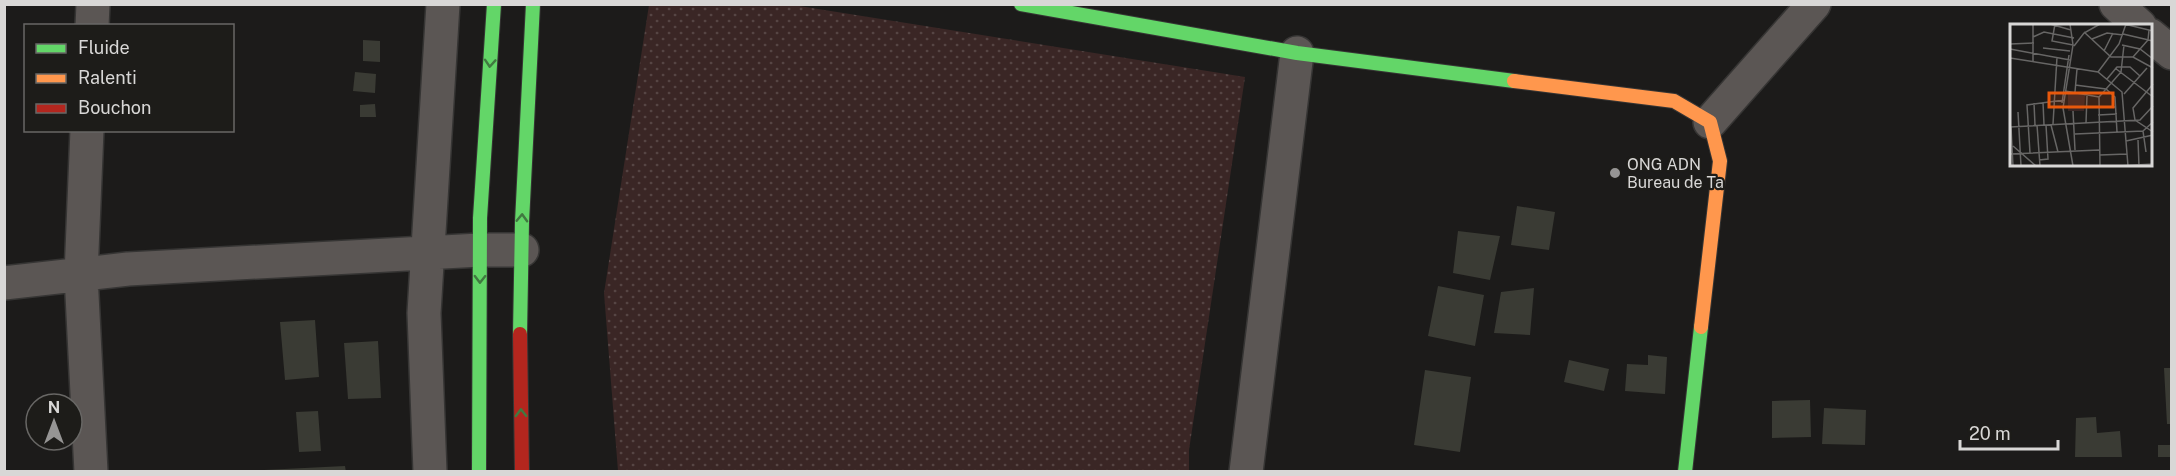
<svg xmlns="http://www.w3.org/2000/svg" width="2176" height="476" viewBox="0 0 2176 476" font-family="'Public Sans',sans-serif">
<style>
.grass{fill:url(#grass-dots)}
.building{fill:#3a3b34}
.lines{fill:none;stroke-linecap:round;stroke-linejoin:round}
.street-casing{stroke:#363534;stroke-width:36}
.fast-casing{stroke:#363534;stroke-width:16}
.slow-casing{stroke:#363534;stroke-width:16}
.jam-casing{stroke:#363534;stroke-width:16}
.street{stroke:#5b5654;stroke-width:33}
.fast{stroke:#63d668;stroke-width:14}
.slow{stroke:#ff974d;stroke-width:14}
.jam{stroke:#b3261e;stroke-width:14}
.oneway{stroke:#407940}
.poi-dot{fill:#969594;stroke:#1d1c19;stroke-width:2}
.labels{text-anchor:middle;stroke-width:4.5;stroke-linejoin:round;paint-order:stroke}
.poi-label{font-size:16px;fill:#d8d7d6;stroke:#1d1c19;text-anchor:start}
.inset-road{fill:none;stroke:#676665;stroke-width:1.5}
.view{fill:#e8590c;fill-opacity:0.15;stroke:#e8590c;stroke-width:3}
.inset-edge{fill:none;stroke:#d8d7d6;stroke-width:3}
</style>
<defs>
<pattern id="grass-dots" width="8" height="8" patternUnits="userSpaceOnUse" patternTransform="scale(1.5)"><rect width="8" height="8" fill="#3a2625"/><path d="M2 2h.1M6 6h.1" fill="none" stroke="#564544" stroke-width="1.8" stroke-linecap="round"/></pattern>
</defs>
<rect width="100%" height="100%" fill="#1c1b1a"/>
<path class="grass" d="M 649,5 L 793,5 L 1245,77 L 1189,450 L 1189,471 L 618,471 L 604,293 Z"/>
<path class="building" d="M 363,40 L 380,41 L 380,62 L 363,61 Z
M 355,72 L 376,74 L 375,93 L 353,91 Z
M 375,104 L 376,117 L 360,117 L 360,105 Z
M 1517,206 L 1555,212 L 1549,250 L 1511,245 Z
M 1458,231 L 1500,236 L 1490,280 L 1453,273 Z
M 1438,286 L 1484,295 L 1475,346 L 1428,336 Z
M 1534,288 L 1530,335 L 1494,333 L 1501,292 Z
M 315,320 L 319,377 L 285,380 L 280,322 Z
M 378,341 L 381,398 L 348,399 L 344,343 Z
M 1648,355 L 1667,357 L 1665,394 L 1625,391 L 1627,364 L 1648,365 Z
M 1569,360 L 1609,369 L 1604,391 L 1564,382 Z
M 2164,368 L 2172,368 L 2172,424 L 2167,424 Z
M 1425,370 L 1471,377 L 1460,452 L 1414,445 Z
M 1810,400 L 1811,437 L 1772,438 L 1772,401 Z
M 1824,408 L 1866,410 L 1865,445 L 1822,444 Z
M 318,411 L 321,451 L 299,452 L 296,412 Z
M 2096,417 L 2097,433 L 2120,431 L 2122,457 L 2075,457 L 2076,418 Z
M 2158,445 L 2172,445 L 2172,457 L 2158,457 Z
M 345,466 L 346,472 L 264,472 L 264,470 Z"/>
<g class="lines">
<g class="street-casing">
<path id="street" d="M 2116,4 L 2140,26
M 92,26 L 93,4
M 2150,35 L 2172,53
M 1710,122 L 1814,4
M 87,130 L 81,275 L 91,472
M 4,283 L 128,269 L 480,250 L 522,250
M 430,472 L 424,313 L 443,4
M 1246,472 L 1297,53"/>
</g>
<g class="fast-casing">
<path id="fast" d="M 1021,4 L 1297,53 L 1514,81
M 520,334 L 522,222 L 533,4
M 479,472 L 480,218 L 494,4
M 1685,472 L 1701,327"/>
</g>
<g class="slow-casing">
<path id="slow" d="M 1514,81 L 1674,101 L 1710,122 L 1720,161 L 1701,327"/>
</g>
<g class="jam-casing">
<path id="jam" d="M 520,334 L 522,472"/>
</g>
<use href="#street" class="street"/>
<use href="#fast" class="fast"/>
<use href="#slow" class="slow"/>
<use href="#jam" class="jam"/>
</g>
<defs><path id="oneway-chevron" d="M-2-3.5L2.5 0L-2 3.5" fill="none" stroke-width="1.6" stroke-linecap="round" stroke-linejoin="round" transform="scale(1.5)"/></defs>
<g class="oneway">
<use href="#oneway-chevron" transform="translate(490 63) rotate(94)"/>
<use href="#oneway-chevron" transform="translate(522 218) rotate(-88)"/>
<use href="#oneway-chevron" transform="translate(480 279) rotate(91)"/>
<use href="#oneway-chevron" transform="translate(521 413) rotate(-91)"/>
</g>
<circle class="poi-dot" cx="1615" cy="173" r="6"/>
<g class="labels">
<g class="poi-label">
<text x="1627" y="170">ONG ADN<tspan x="1627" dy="18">Bureau de Ta</tspan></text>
</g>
</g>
<g transform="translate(2010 24)">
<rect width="142" height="142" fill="#1c1b1a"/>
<path d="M 58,68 L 75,71 L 74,87 L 58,87 Z" fill="#3a2625"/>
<path class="inset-road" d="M 40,0 L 61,6M 45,0 L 42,17 L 63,21M 60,0 L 63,21 L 53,84 L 63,142M 114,0 L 143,7M 74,8 L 101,33 L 123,33 L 143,44M 113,10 L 143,17M 23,13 L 34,8 L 64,14M 82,15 L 97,9 L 113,11M 0,20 L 24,19M 112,21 L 130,25 L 143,35M 64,22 L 74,9 L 90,0M 33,24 L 60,27M 0,25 L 60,36M 94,27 L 103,9M 123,33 L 138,16 L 139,6M 0,34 L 88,48 L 112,68 L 118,142M 23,37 L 23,0M 105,44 L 143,73M 88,48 L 109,20 L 116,0M 97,55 L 107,43 L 120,43 L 130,52M 143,60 L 123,84 L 125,96 L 143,108M 65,61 L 96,65 L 105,73 L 107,108M 55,67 L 89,73M 65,68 L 67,45M 114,70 L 137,44M 33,78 L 34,101M 24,79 L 25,101M 52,79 L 59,31M 88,83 L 106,83M 63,87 L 65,126M 8,88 L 11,142M 88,91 L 107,90M 76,99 L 77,71M 43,100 L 47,33M 27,101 L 30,142M 41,101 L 48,128M 0,103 L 130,96 L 143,82M 1,103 L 3,142M 65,110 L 133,107M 128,116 L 129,142M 116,117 L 143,111M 3,122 L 26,142M 136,128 L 133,107 L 143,98M 20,129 L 17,81 L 54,76M 0,130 L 89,126M 90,131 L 117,130M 29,136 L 38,135 L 36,101M 90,142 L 89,73 L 111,48 L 114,21M 108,142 L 143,140"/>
<path class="view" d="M 39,69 L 103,69 L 103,83 L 39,83 Z"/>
<rect width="142" height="142" class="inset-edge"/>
</g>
<rect width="2176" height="476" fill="none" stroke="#d8d7d6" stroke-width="12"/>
<rect x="24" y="24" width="210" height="108" fill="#1d1c19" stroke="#686765" stroke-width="1.5"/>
<rect x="36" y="44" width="30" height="9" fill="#63d668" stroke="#686765" stroke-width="1.5"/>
<text x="78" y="54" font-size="18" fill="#d8d7d6">Fluide</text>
<rect x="36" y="74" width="30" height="9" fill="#ff974d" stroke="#686765" stroke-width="1.5"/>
<text x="78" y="84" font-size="18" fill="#d8d7d6">Ralenti</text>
<rect x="36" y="104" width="30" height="9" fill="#b3261e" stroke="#686765" stroke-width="1.5"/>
<text x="78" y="114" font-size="18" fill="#d8d7d6">Bouchon</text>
<g transform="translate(54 422)"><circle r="28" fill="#1d1c19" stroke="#686765" stroke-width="1.5"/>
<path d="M0-4.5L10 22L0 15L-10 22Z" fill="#969594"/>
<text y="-9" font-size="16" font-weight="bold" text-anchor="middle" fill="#d8d7d6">N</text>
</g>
<path d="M1960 440v9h98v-9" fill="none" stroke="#d8d7d6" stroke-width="3"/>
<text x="1969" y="440" font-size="18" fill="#d8d7d6" stroke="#1d1c19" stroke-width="4.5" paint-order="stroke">20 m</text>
</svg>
